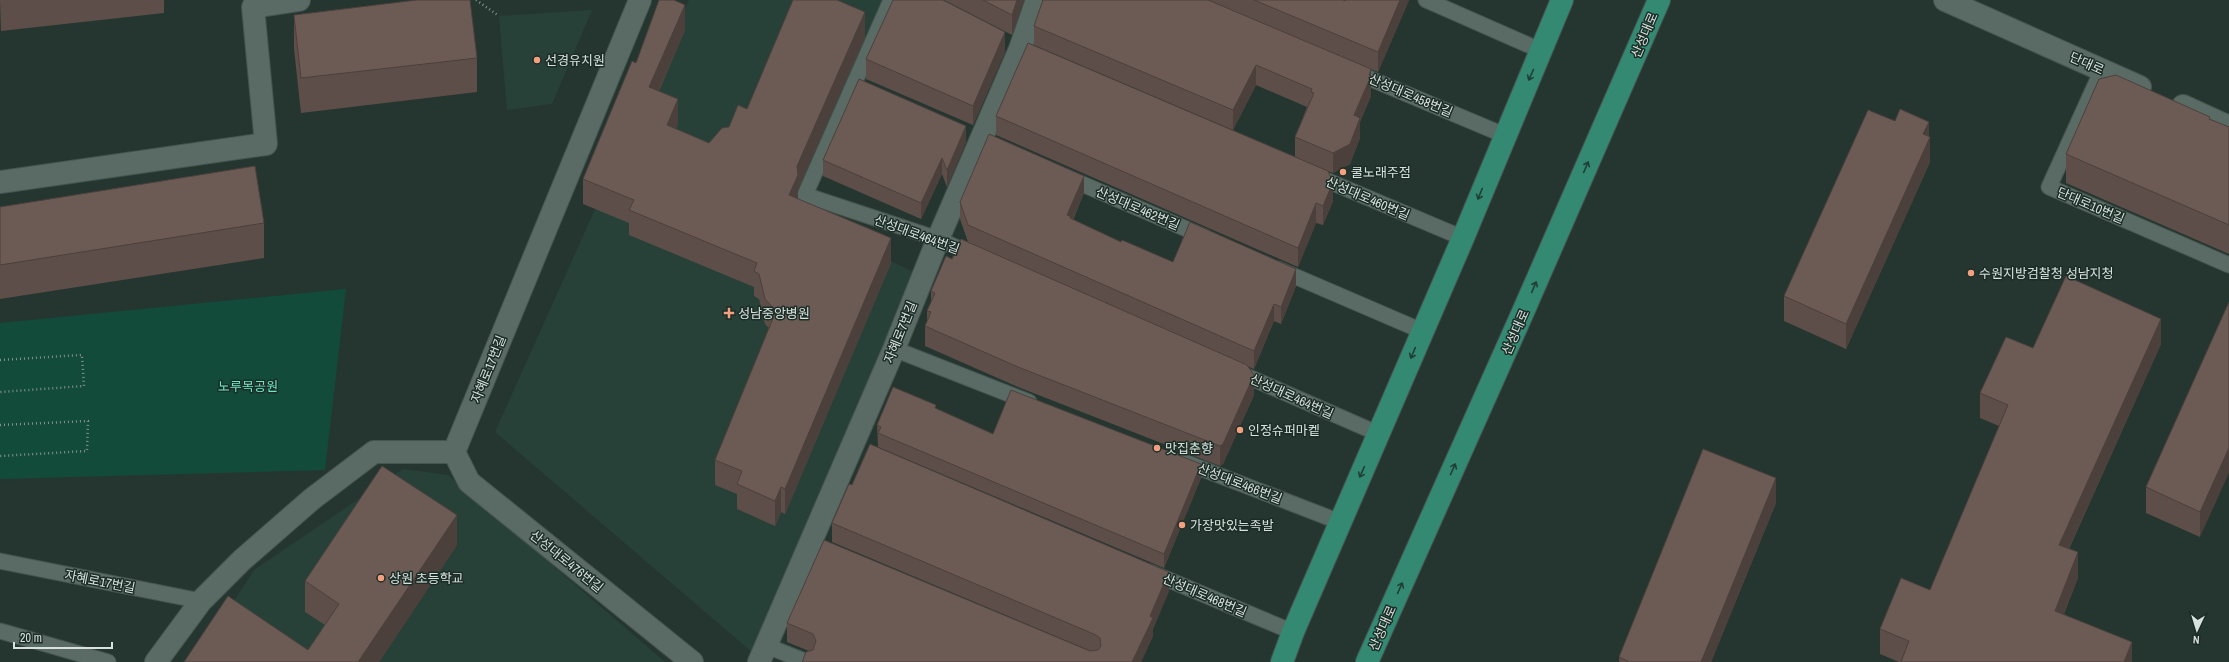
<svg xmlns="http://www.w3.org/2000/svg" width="2229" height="662" viewBox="0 0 2229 662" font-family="'Archivo Narrow','Noto Sans KR',sans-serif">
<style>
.built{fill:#284138}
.green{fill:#124b3a}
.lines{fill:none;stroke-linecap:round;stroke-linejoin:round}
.service-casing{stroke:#46544f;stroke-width:17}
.minor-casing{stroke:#46544f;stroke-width:24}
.primary-casing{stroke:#46544f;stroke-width:24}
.path{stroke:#84918c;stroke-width:2.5;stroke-dasharray:1 3;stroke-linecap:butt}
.service{stroke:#596b64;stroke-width:15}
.minor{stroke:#596b64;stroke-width:22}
.primary{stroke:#338972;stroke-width:22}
.wall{fill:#5d4e49}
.shaded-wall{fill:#4c403c}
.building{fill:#6c5b55;stroke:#4c403c}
.oneway{stroke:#213f35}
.poi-dot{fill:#f3a081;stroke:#1c2c26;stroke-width:1.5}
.labels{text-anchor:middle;stroke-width:3;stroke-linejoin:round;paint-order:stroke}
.street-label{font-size:13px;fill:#d7e1dd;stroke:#1c2c26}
.poi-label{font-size:13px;fill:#d7e1dd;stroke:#1c2c26;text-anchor:start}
.park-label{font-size:13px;fill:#6ce8c1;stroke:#1c2c26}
</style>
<rect width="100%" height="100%" fill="#253630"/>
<path class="built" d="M 689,0 L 891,0 L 795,217 L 925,277 L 760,659 L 495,432 Z
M 592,10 L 552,104 L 507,110 L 499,16 Z
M 403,469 L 448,475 L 665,662 L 195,662 L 254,570 Z"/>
<path class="green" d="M 346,289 L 325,470 L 0,479 L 0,323 Z"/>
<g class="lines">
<g class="service-casing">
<path id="service" d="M 891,0 L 805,195 L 938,239 L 975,256
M 1426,0 L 1542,51
M 2102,70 L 2049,187 L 2229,265
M 1352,71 L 1504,135
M 1314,175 L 1463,238
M 1066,177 L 1205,237
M 1278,269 L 1422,331
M 894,349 L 1029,402
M 1235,371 L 1379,434
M 1182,461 L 1340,522
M 0,561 L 201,601
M 1150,572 L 1293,632
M 0,631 L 108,662
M 767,646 L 807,662"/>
</g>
<g class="minor-casing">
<path id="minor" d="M 1945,0 L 2140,87
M 2183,106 L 2229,127
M 0,182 L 266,144 L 253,7 L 299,0
M 454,452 L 640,0
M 454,452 L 469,482 L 692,662
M 156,662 L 201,601 L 242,560 L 312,499 L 374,452 L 454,452
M 759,662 L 894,349 L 938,239 L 1020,49 L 1037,0"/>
</g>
<g class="primary-casing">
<path id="primary" d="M 1282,662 L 1293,632 L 1463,238 L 1562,0
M 1367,662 L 1523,312 L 1659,0"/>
</g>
<path class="path" d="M 476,0 L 499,16
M 0,360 L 82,355 L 84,386 L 0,392
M 0,425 L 88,421 L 87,451 L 0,456"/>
<use href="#service" class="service"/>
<use href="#minor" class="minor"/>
<use href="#primary" class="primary"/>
</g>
<path class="wall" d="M 0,0 L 164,0 L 164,13 L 1,31 Z
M 944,0 L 1024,0 L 1012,35 Z
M 1043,0 L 1343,0 L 1345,1 L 1409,0 L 1378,72 L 1371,69 L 1371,96 L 1360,122 L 1360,138 L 1350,164 L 1333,173 L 1295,157 L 1295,137 L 1307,107 L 1256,85 L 1233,130 L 1034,45 L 1034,26 Z
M 294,15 L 477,58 L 477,92 L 301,113 L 294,49 Z
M 685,30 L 659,91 L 678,124 L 676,129 L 709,143 L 729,127 L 747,109 L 865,37 L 798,189 L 798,198 L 891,263 L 785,514 L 781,512 L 775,526 L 737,509 L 737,494 L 715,485 L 715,460 L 769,328 L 765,324 L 759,299 L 754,296 L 754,287 L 629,235 L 629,223 L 583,204 L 583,179 L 636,63 Z
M 1005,52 L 973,125 L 866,79 L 866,59 Z
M 996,116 L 1333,201 L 1323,225 L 1316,223 L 1298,267 L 996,135 Z
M 2210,119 L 2229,127 L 2229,254 L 2066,183 L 2066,154 Z
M 1929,137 L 1930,162 L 1846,349 L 1784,321 L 1784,296 Z
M 966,142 L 947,187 L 942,174 L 921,219 L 823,176 L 823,160 Z
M 1084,193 L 1073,220 L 1121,242 L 1173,262 L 1296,286 L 1281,324 L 1274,321 L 1254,369 L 1247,366 L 1254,395 L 1223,464 L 1220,466 L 1018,387 L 925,346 L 925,326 L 927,322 L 927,311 L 931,303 L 931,291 L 952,259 L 968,242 L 960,219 L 960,202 Z
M 0,207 L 264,223 L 264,258 L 0,299 Z
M 2229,302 L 2200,537 L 2146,513 L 2146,487 Z
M 2161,344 L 2069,549 L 2078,578 L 2064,614 L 2132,662 L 1899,662 L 1880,654 L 1880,629 L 1930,590 L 1999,426 L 1980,418 L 1980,393 L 2033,348 Z
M 936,409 L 993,434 L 1201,478 L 1164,568 L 878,447 L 877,425 Z
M 1776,503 L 1711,662 L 1619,662 L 1619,657 Z
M 832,523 L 1169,591 L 1153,629 L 1153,636 L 1141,662 L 802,662 L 809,651 L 787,642 L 787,623 L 1091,651 L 832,542 Z
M 457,545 L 379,662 L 184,662 L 308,650 L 325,625 L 305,612 L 305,581 Z"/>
<path class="shaded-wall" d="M 1017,0 L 1024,0 L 1012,35 L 1012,15 Z
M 1400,0 L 1409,0 L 1378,72 L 1378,52 Z
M 685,5 L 685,30 L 649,112 L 649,87 Z
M 865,12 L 865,37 L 798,189 L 798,200 L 789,195 L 797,166 Z
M 1005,32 L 1005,52 L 973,125 L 973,106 Z
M 1256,65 L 1256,85 L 1233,130 L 1233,110 Z
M 1371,69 L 1371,96 L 1360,122 L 1360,138 L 1350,164 L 1333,173 L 1333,153 L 1354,115 Z
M 678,99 L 678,124 L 667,150 L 667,125 Z
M 1929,122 L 1929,139 L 1930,137 L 1930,162 L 1846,349 L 1846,324 Z
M 966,126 L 966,142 L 947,187 L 947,170 Z
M 942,158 L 942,174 L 921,219 L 921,203 Z
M 1084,176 L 1084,193 L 1070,225 L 1067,215 Z
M 1333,182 L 1333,201 L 1323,225 L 1323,206 Z
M 1316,203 L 1316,223 L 1298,267 L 1298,248 Z
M 891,238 L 891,263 L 785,514 L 785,489 Z
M 1296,269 L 1296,286 L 1281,324 L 1281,307 Z
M 1274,304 L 1274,321 L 1254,369 L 1254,351 Z
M 2161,319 L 2161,344 L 2059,570 L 2059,545 Z
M 1254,375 L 1254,395 L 1223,464 L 1220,466 L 1220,446 Z
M 2229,448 L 2229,473 L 2200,537 L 2200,512 Z
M 1201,464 L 1201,478 L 1164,568 L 1164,554 Z
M 1776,478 L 1776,503 L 1711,662 L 1701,662 Z
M 781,487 L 781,512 L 775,526 L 775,501 Z
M 457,515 L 457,545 L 379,662 L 358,662 Z
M 2078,552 L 2078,578 L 2055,636 L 2055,611 Z
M 1169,572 L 1169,591 L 1153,629 L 1153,636 L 1141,662 L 1132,662 L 1150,616 Z
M 2132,642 L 2132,662 L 2124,662 Z"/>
<path class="building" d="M 417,0 L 470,0 L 477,58 L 301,78 L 294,15 Z
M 659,0 L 674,0 L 685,5 L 649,87 L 678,99 L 667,125 L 709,143 L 722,128 L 729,127 L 738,105 L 747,109 L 793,0 L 837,0 L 865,12 L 797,166 L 798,175 L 789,195 L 891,238 L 785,489 L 781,487 L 775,501 L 737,484 L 742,471 L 715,460 L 776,311 L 765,299 L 759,274 L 754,271 L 757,263 L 629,210 L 634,200 L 583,179 L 632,61 L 636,63 Z
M 893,0 L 943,0 L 1005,32 L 973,106 L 866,59 Z
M 983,0 L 1017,0 L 1012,15 Z
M 1043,0 L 1208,0 L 1371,69 L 1369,75 L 1371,76 L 1354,115 L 1360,118 L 1350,144 L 1333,153 L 1295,137 L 1314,93 L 1311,92 L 1312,89 L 1256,65 L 1233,110 L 1034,26 Z
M 1254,0 L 1343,0 L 1345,1 L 1346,0 L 1400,0 L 1378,52 Z
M 1028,43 L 1328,171 L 1333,182 L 1323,206 L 1316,203 L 1298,248 L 996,116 Z
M 2116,75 L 2210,117 L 2209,119 L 2229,127 L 2229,225 L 2066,154 L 2099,79 Z
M 859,79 L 966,126 L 947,170 L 942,158 L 921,203 L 823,160 Z
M 1900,109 L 1929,122 L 1923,134 L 1930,137 L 1846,324 L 1784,296 L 1868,110 L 1895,121 Z
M 989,134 L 1084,176 L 1067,215 L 1070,216 L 1070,218 L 1121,242 L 1122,240 L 1173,262 L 1190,222 L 1296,269 L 1281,307 L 1274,304 L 1254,351 L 968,225 L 960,202 Z
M 255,166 L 264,223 L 0,265 L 0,207 Z
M 961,239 L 1247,365 L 1254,375 L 1223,444 L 1220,446 L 1018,367 L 925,326 L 931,312 L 927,311 L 935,293 L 931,291 L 946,256 L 952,259 Z
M 2066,276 L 2161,319 L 2059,545 L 2078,552 L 2055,611 L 2132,642 L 2124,662 L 1901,662 L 1909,641 L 1880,629 L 1901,578 L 1930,590 L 2008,405 L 1980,393 L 2006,337 L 2033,348 Z
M 2229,302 L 2229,448 L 2200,512 L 2146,487 Z
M 893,387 L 936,405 L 935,408 L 993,434 L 1011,390 L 1201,464 L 1164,554 L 878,433 L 881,427 L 877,425 Z
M 870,444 L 1169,572 L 1150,616 L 1153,618 L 1132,662 L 802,662 L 806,652 L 813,650 L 816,641 L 813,634 L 787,623 L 824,540 L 1090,651 L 1098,650 L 1101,646 L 1100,638 L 1096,635 L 832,523 L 849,484 L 852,485 Z
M 1703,449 L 1776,478 L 1701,662 L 1630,662 L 1619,657 Z
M 382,466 L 457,515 L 358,662 L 184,662 L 228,596 L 308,650 L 339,604 L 305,581 Z"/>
<defs><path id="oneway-shaft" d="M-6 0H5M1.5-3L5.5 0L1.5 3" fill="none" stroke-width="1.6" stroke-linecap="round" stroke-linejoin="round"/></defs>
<g class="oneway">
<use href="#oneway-shaft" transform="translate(1531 75) rotate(114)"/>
<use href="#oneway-shaft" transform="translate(1586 167) rotate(-67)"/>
<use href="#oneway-shaft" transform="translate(1480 194) rotate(112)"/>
<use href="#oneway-shaft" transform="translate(1534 287) rotate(-67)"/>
<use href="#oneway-shaft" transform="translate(1413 353) rotate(113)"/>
<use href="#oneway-shaft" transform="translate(1453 469) rotate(-66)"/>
<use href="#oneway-shaft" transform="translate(1362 472) rotate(114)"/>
<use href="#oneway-shaft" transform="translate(1400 588) rotate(-66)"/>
</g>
<g class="poi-dot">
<circle cx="537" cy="60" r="4"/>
<circle cx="1343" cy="172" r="4"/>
<circle cx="1971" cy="273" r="4"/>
<path d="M727 307h4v4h4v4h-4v4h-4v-4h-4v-4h4z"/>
<circle cx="1240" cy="430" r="4"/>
<circle cx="1157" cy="448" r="4"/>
<circle cx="1182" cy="525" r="4"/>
<circle cx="381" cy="578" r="4"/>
</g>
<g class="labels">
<g class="street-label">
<text transform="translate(1644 35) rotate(-67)" y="5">산성대로</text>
<text transform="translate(2087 63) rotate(24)" y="5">단대로</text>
<text transform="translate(1411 95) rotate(23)" y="5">산성대로458번길</text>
<text transform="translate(1368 198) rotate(23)" y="5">산성대로460번길</text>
<text transform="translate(2091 205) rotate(23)" y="5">단대로10번길</text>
<text transform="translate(1138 208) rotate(23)" y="5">산성대로462번길</text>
<text transform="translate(917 234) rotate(20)" y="5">산성대로464번길</text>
<text transform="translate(900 332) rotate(-68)" y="5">자혜로7번길</text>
<text transform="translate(1515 332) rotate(-66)" y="5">산성대로</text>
<text transform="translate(488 369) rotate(-68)" y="5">자혜로17번길</text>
<text transform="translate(1292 396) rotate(24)" y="5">산성대로464번길</text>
<text transform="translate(1240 483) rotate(21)" y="5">산성대로466번길</text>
<text transform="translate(567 561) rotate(39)" y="5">산성대로476번길</text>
<text transform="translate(100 581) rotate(11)" y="5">자혜로17번길</text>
<text transform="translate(1205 595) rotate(23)" y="5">산성대로468번길</text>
<text transform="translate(1382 628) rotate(-66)" y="5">산성대로</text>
</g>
<g class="poi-label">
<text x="545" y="65">선경유치원</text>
<text x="1351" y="177">쿨노래주점</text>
<text x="1979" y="278">수원지방검찰청 성남지청</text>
<text x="738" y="318">성남중앙병원</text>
<text x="1248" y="435">인정슈퍼마켙</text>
<text x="1165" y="453">맛집춘향</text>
<text x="1190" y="530">가장맛있는족발</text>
<text x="389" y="583">상원 초등학교</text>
</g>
<g class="park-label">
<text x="248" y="391">노루목공원</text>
</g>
</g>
<g transform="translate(2197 630) rotate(184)" stroke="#1c2c26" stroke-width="3" paint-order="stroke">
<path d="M0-3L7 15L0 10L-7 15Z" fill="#d7e1dd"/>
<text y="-6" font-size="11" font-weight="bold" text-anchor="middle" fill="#d7e1dd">N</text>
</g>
<path d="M14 642v6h98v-6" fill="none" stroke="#d7e1dd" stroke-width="2"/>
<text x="20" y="642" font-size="12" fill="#d7e1dd" stroke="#1c2c26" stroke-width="3" paint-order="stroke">20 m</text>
</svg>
